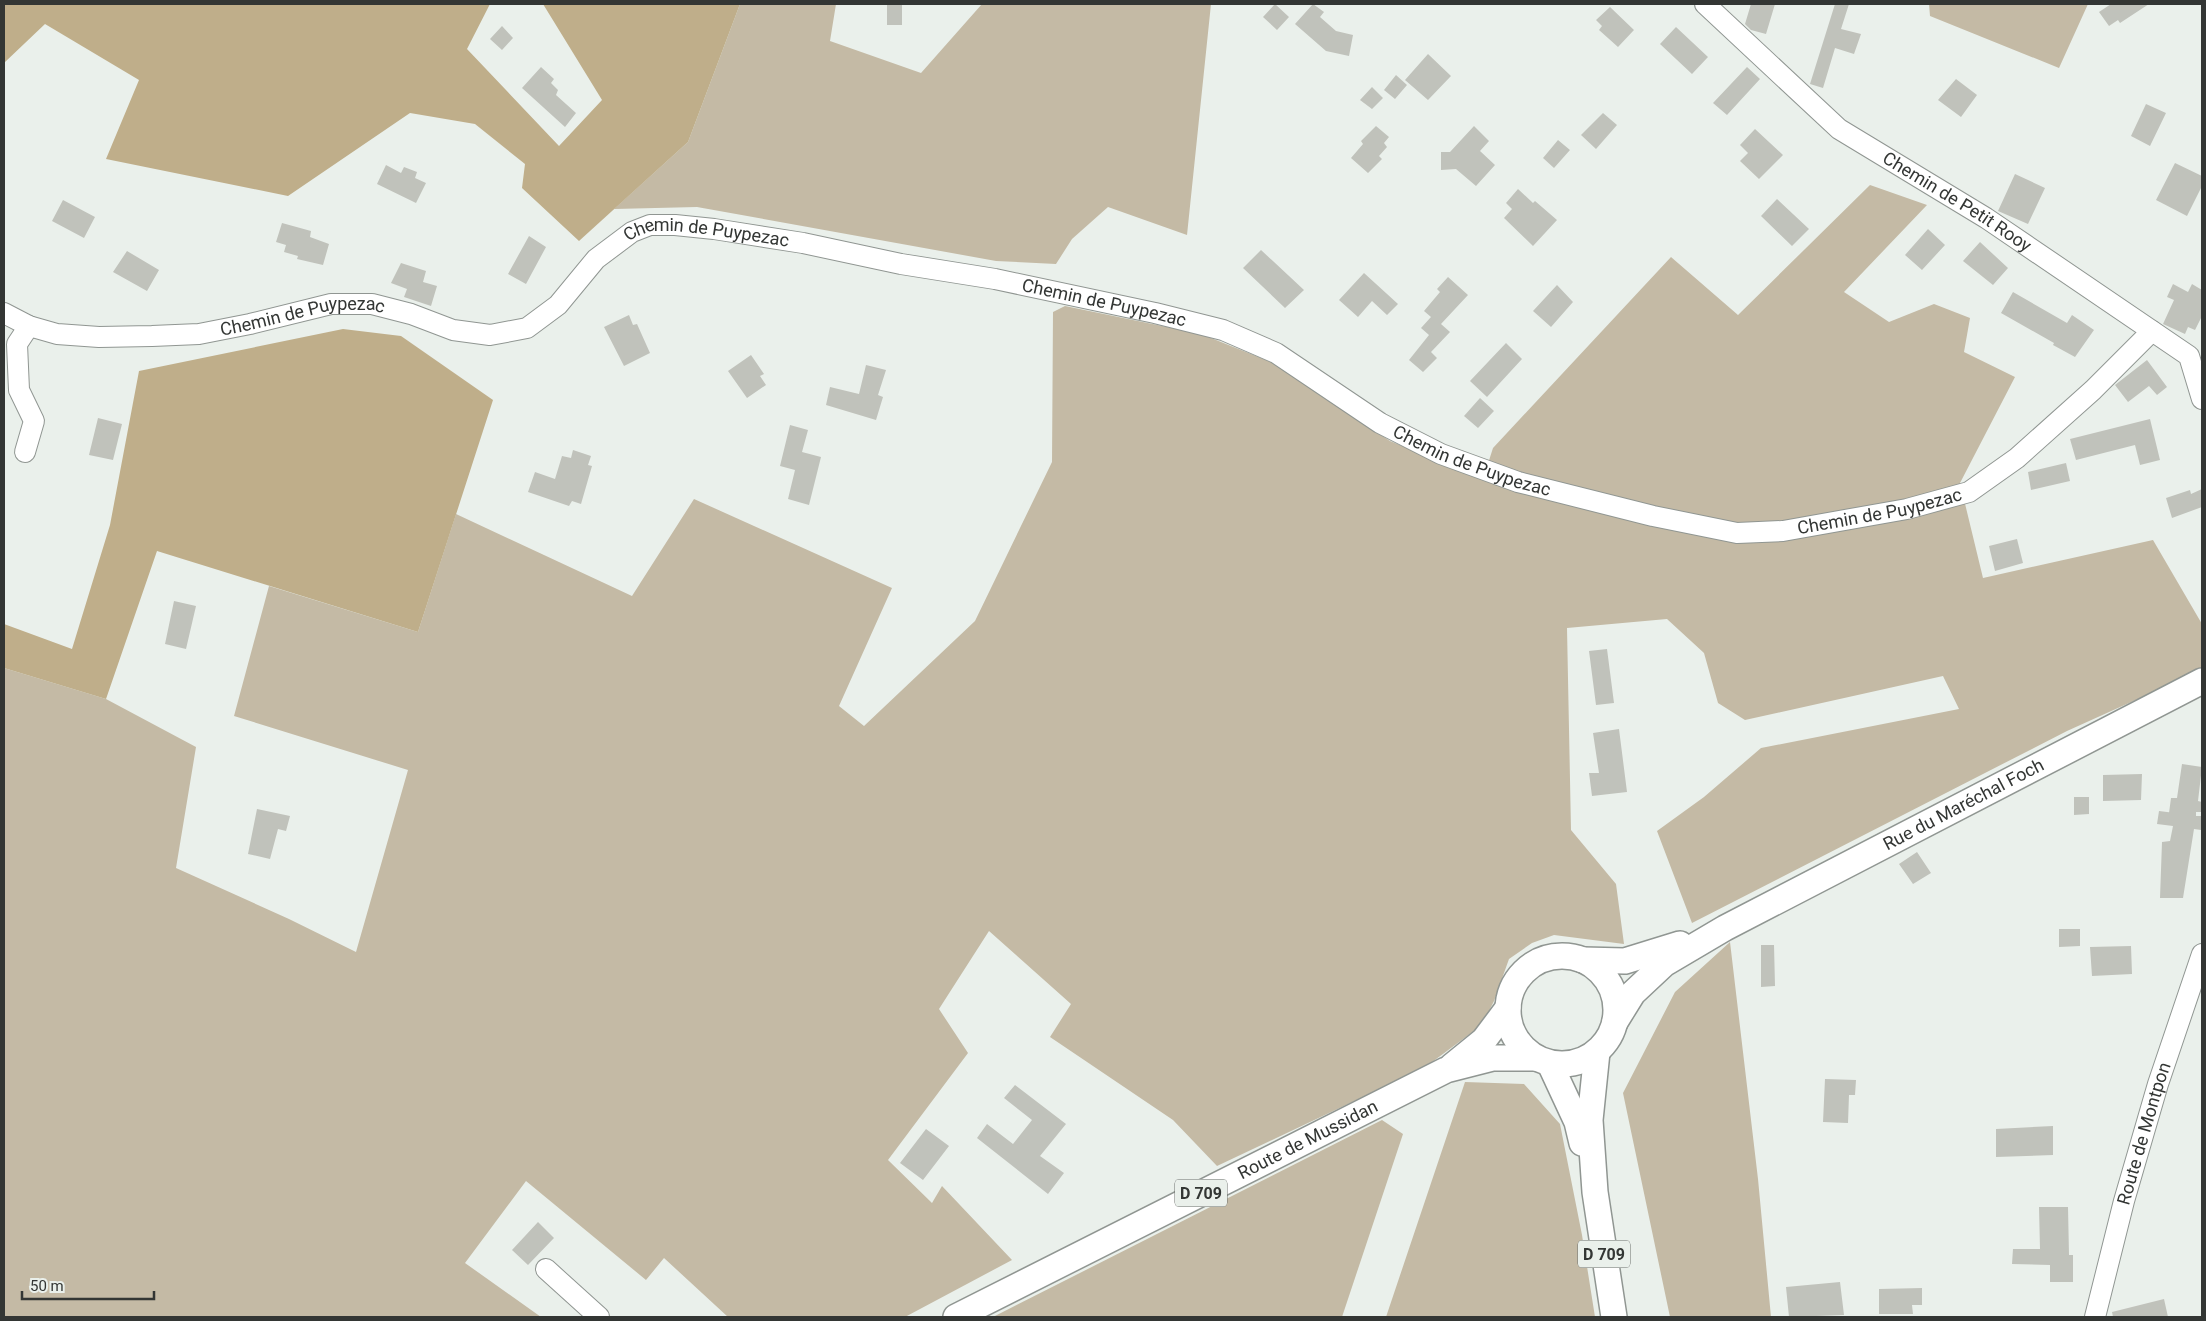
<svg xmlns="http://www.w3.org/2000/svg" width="2206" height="1321" viewBox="0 0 2206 1321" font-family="Roboto,sans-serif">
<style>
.green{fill:#c4baa5}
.forest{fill:#bfae8a}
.building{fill:#c0c2bb}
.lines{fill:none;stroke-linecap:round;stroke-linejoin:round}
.minor-casing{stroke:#909692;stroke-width:22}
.major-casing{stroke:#909692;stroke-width:28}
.minor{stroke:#fff;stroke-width:20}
.major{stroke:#fff;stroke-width:25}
.labels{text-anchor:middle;stroke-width:4;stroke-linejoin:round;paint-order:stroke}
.shield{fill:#eaf0eb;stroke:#6a6e6b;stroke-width:1}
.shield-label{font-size:16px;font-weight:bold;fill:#333634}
.street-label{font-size:18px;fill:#333634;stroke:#eaf0eb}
</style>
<rect width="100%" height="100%" fill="#eaf0eb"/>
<path class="green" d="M 740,4 L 836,4 L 830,41 L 921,73 L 982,4 L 1211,4 L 1187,235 L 1108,207 L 1072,239 L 1056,264 L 996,261 L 697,207 L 614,209 L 688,142 Z
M 1929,4 L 2088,4 L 2059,68 L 1930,16 Z
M 1870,185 L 1927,205 L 1844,292 L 1889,322 L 1934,304 L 1970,318 L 1964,352 L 2015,377 L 1960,483 L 1983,578 L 2153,540 L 2202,624 L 2202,670 L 2067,731 L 1692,923 L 1657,831 L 1704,797 L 1761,748 L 1959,709 L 1943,676 L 1745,720 L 1718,703 L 1704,653 L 1667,619 L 1567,628 L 1571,830 L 1616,884 L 1624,944 L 1554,935 L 1532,943 L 1509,959 L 1494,1001 L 1482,1025 L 1424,1068 L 1217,1166 L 1173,1120 L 1050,1037 L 1071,1004 L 989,931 L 939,1009 L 968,1053 L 888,1160 L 932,1203 L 942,1186 L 1012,1260 L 905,1317 L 728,1317 L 664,1258 L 646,1280 L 526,1181 L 465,1263 L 541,1317 L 4,1317 L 4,668 L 106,699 L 196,747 L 176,868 L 289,919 L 356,952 L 408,770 L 234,716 L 269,586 L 418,632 L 456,514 L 632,596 L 694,499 L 892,588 L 839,706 L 864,726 L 975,621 L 1052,462 L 1053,312 L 1065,306 L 1201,334 L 1271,362 L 1390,441 L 1483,479 L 1493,448 L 1671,257 L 1738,315 Z
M 1730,942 L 1758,1179 L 1771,1317 L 1670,1317 L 1623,1093 L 1675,992 Z
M 1465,1082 L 1524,1084 L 1560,1124 L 1582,1235 L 1595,1317 L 1386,1317 Z
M 1382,1120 L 1403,1134 L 1342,1317 L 993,1317 Z"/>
<path class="forest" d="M 4,4 L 490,4 L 467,49 L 559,146 L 602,100 L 543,4 L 740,4 L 688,142 L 579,241 L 522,188 L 525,164 L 475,124 L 410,113 L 288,196 L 106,159 L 139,80 L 45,24 L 4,63 Z
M 343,329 L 401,336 L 493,400 L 418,632 L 157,551 L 106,699 L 4,668 L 4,624 L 72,649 L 110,525 L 139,371 Z"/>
<path class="building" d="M 887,4 L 902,4 L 902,25 L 887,25 Z
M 1275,4 L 1289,17 L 1277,30 L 1263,17 Z
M 1313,4 L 1324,12 L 1320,17 L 1336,31 L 1353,35 L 1349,56 L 1326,51 L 1295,24 Z
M 1751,4 L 1775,4 L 1766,34 L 1751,30 L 1745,24 Z
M 1835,4 L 1849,4 L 1841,29 L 1861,34 L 1854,54 L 1835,48 L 1823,88 L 1810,84 Z
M 2111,4 L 2149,4 L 2120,23 L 2118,20 L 2109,26 L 2099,12 Z
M 1610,7 L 1634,30 L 1618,47 L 1599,30 L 1602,26 L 1596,20 Z
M 502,26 L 513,38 L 502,50 L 490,39 Z
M 1676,27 L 1708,57 L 1692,74 L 1660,44 Z
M 1428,54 L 1451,76 L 1428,100 L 1405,80 Z
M 541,67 L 554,79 L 551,83 L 558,90 L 556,95 L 576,113 L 565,127 L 522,88 Z
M 1747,67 L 1760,79 L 1727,115 L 1713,103 Z
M 1396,75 L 1407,85 L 1395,99 L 1384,90 Z
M 1956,79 L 1977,95 L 1961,117 L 1938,100 Z
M 1372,87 L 1383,98 L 1372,109 L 1360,100 Z
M 2146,104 L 2166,113 L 2150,146 L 2131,136 Z
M 1603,113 L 1617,125 L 1596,149 L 1581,135 Z
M 1376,126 L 1389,137 L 1384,143 L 1387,147 L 1379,156 L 1382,159 L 1368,173 L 1351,158 L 1363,144 L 1361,141 Z
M 1474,126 L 1489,141 L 1480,151 L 1495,165 L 1476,186 L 1456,169 L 1441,170 L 1441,152 L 1450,152 Z
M 1755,129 L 1783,155 L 1759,179 L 1740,161 L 1748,153 L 1740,145 Z
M 1558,140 L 1570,150 L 1554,168 L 1543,158 Z
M 2175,163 L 2202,176 L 2202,186 L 2187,216 L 2156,200 Z
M 386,165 L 401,173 L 404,167 L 417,172 L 415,178 L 426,183 L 416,203 L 377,184 Z
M 2015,174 L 2045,188 L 2028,224 L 1998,211 Z
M 1518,189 L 1533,203 L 1535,201 L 1557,220 L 1533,246 L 1504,218 L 1512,209 L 1506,203 Z
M 1777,199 L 1809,229 L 1792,246 L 1761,216 Z
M 63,200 L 95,217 L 84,238 L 52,221 Z
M 282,223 L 311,231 L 310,237 L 329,244 L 323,265 L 297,259 L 298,256 L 284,252 L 286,245 L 276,242 Z
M 1928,229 L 1945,245 L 1922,270 L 1905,255 Z
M 529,236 L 546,247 L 526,284 L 508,274 Z
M 1980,242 L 2008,268 L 1993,285 L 1963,261 Z
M 1261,250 L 1304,290 L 1285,308 L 1243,268 Z
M 127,251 L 159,270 L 147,291 L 113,272 Z
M 401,263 L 426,271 L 423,282 L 437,286 L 431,306 L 404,297 L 407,289 L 391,283 Z
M 1364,273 L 1398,304 L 1387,315 L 1372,301 L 1358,317 L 1339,300 Z
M 1448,277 L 1468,295 L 1441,324 L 1450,332 L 1431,352 L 1437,358 L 1423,372 L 1409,360 L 1429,335 L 1421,328 L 1431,317 L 1424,311 L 1440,292 L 1437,289 Z
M 2173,284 L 2188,292 L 2192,284 L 2202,290 L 2202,316 L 2195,330 L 2188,327 L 2185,334 L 2163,324 L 2174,300 L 2167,297 Z
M 1557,285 L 1573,302 L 1551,327 L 1533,311 Z
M 2013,292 L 2067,323 L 2072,315 L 2094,330 L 2075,357 L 2053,345 L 2054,343 L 2001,313 Z
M 629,315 L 633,325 L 637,324 L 650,353 L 624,366 L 604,327 Z
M 1506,343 L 1522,359 L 1487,397 L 1470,381 Z
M 751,355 L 764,374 L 760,376 L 766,385 L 747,398 L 728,371 Z
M 2147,360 L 2167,387 L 2157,395 L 2149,386 L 2128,402 L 2115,385 Z
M 866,365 L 886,370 L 878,395 L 883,397 L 876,420 L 826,405 L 830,387 L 859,394 Z
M 1480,398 L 1494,411 L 1478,428 L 1464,416 Z
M 98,418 L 122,424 L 113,460 L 89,455 Z
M 2150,419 L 2160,460 L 2140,465 L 2135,445 L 2076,460 L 2070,439 Z
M 790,425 L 808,430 L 802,452 L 821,457 L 809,505 L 788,499 L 795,470 L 780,466 Z
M 573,450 L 591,456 L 588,465 L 592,466 L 581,504 L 572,501 L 569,506 L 528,492 L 535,472 L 555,479 L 562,456 L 571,458 Z
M 2066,463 L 2070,481 L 2031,490 L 2028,472 Z
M 2202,489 L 2202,507 L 2172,518 L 2166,498 L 2190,490 L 2191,494 Z
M 2017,539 L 2023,563 L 1995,571 L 1989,546 Z
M 174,601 L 196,606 L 186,649 L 165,644 Z
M 1607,649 L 1614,703 L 1596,705 L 1589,651 Z
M 1619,729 L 1627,792 L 1592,796 L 1589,773 L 1599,773 L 1593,733 Z
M 2182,764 L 2202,767 L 2198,801 L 2202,802 L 2202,812 L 2196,812 L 2196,816 L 2202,816 L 2201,830 L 2194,829 L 2183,898 L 2160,898 L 2162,842 L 2170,841 L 2173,826 L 2157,824 L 2159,811 L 2175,813 L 2169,813 L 2171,798 L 2177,798 Z
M 2142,774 L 2141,800 L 2103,801 L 2103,775 Z
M 2074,797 L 2089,797 L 2089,814 L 2074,815 Z
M 257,809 L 290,816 L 286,831 L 278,829 L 270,859 L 248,854 Z
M 1917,852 L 1931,873 L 1913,884 L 1899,864 Z
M 2059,929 L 2080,929 L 2080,946 L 2059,947 Z
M 1761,945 L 1774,945 L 1775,986 L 1761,987 Z
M 2131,946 L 2132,974 L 2092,976 L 2090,947 Z
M 1825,1079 L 1856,1080 L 1855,1095 L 1849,1095 L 1848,1123 L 1823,1122 Z
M 1015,1085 L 1066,1124 L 1040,1156 L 1064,1173 L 1048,1194 L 977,1138 L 987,1124 L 1013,1144 L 1032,1120 L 1004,1098 Z
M 2053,1126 L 2053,1155 L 1996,1157 L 1996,1129 Z
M 926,1129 L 949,1146 L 923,1180 L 900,1163 Z
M 2039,1207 L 2068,1207 L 2069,1255 L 2073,1255 L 2073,1282 L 2050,1282 L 2050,1265 L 2012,1264 L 2013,1249 L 2040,1249 Z
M 538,1222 L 554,1238 L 528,1265 L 512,1250 Z
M 1840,1282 L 1844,1315 L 1789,1317 L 1786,1287 Z
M 1922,1288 L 1922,1305 L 1912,1305 L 1913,1314 L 1879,1314 L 1879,1289 Z
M 2164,1299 L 2168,1317 L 2113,1317 L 2112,1312 Z"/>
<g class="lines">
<g class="minor-casing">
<g id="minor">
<path id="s1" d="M 1705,4 L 1839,129 L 1986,218 L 2189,356 L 2202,399"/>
<path id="s2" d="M 4,313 L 29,326 L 57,334 L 99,337 L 152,336 L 199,334 L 250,324 L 331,304 L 372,304 L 411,314 L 453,330 L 490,335 L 527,328 L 558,305 L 596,259 L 632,232 L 650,225 L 675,225 L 714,229 L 803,243 L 901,264 L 995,279 L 1155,313 L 1223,330 L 1276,353 L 1380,423 L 1441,454 L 1518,482 L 1653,516 L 1737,533 L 1783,531 L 1907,509 L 1969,492 L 2017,458 L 2093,390 L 2152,331"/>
<path d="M 25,452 L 34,421 L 19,390 L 17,344 L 29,326"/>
<path d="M 546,1269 L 599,1317"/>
<path id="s3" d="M 2095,1317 L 2124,1201 L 2158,1084 L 2202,954"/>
</g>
</g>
<g class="major-casing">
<g id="major">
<circle cx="1562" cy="1010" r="54"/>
<path d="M 1583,960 L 1625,961 L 1680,944"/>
<path id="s4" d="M 1615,1022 L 1633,993 L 1664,964 L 1725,928 L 2202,681"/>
<path d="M 1597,1052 L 1590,1120 L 1595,1192 L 1614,1317"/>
<path d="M 1550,1064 L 1577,1122 L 1582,1143"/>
<path d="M 1452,1066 L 1484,1040 L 1508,1008"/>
<path id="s5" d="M 956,1317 L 1446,1070 L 1493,1058 L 1535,1058"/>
</g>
</g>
<use href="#minor" class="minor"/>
<use href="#major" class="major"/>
</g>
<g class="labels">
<g class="shield">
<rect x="1175" y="1179.5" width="52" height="27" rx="4"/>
<rect x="1578" y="1240.5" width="52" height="27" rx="4"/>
</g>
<g class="shield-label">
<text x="1201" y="1199">D 709</text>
<text x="1604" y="1260">D 709</text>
</g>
<g class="street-label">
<text dy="6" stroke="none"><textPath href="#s1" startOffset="322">Chemin de Petit Rooy</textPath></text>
<text dy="6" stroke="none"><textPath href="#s2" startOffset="755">Chemin de Puypezac</textPath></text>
<text dy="6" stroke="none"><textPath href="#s2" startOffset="1160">Chemin de Puypezac</textPath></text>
<text dy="6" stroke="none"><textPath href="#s2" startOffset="305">Chemin de Puypezac</textPath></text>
<text dy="6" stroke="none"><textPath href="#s2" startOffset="1565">Chemin de Puypezac</textPath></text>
<text dy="6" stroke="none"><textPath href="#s2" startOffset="1985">Chemin de Puypezac</textPath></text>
<text dy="6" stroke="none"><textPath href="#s4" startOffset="416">Rue du Maréchal Foch</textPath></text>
<text dy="6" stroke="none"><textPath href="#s3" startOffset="190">Route de Montpon</textPath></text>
<text dy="6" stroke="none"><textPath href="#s5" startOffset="394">Route de Mussidan</textPath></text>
</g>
</g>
<rect width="2206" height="1321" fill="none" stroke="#333634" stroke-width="10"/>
<path d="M22 1291v8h132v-8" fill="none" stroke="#333634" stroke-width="2.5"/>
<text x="30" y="1291" font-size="15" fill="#333634" stroke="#eaf0eb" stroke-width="4" paint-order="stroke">50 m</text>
</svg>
